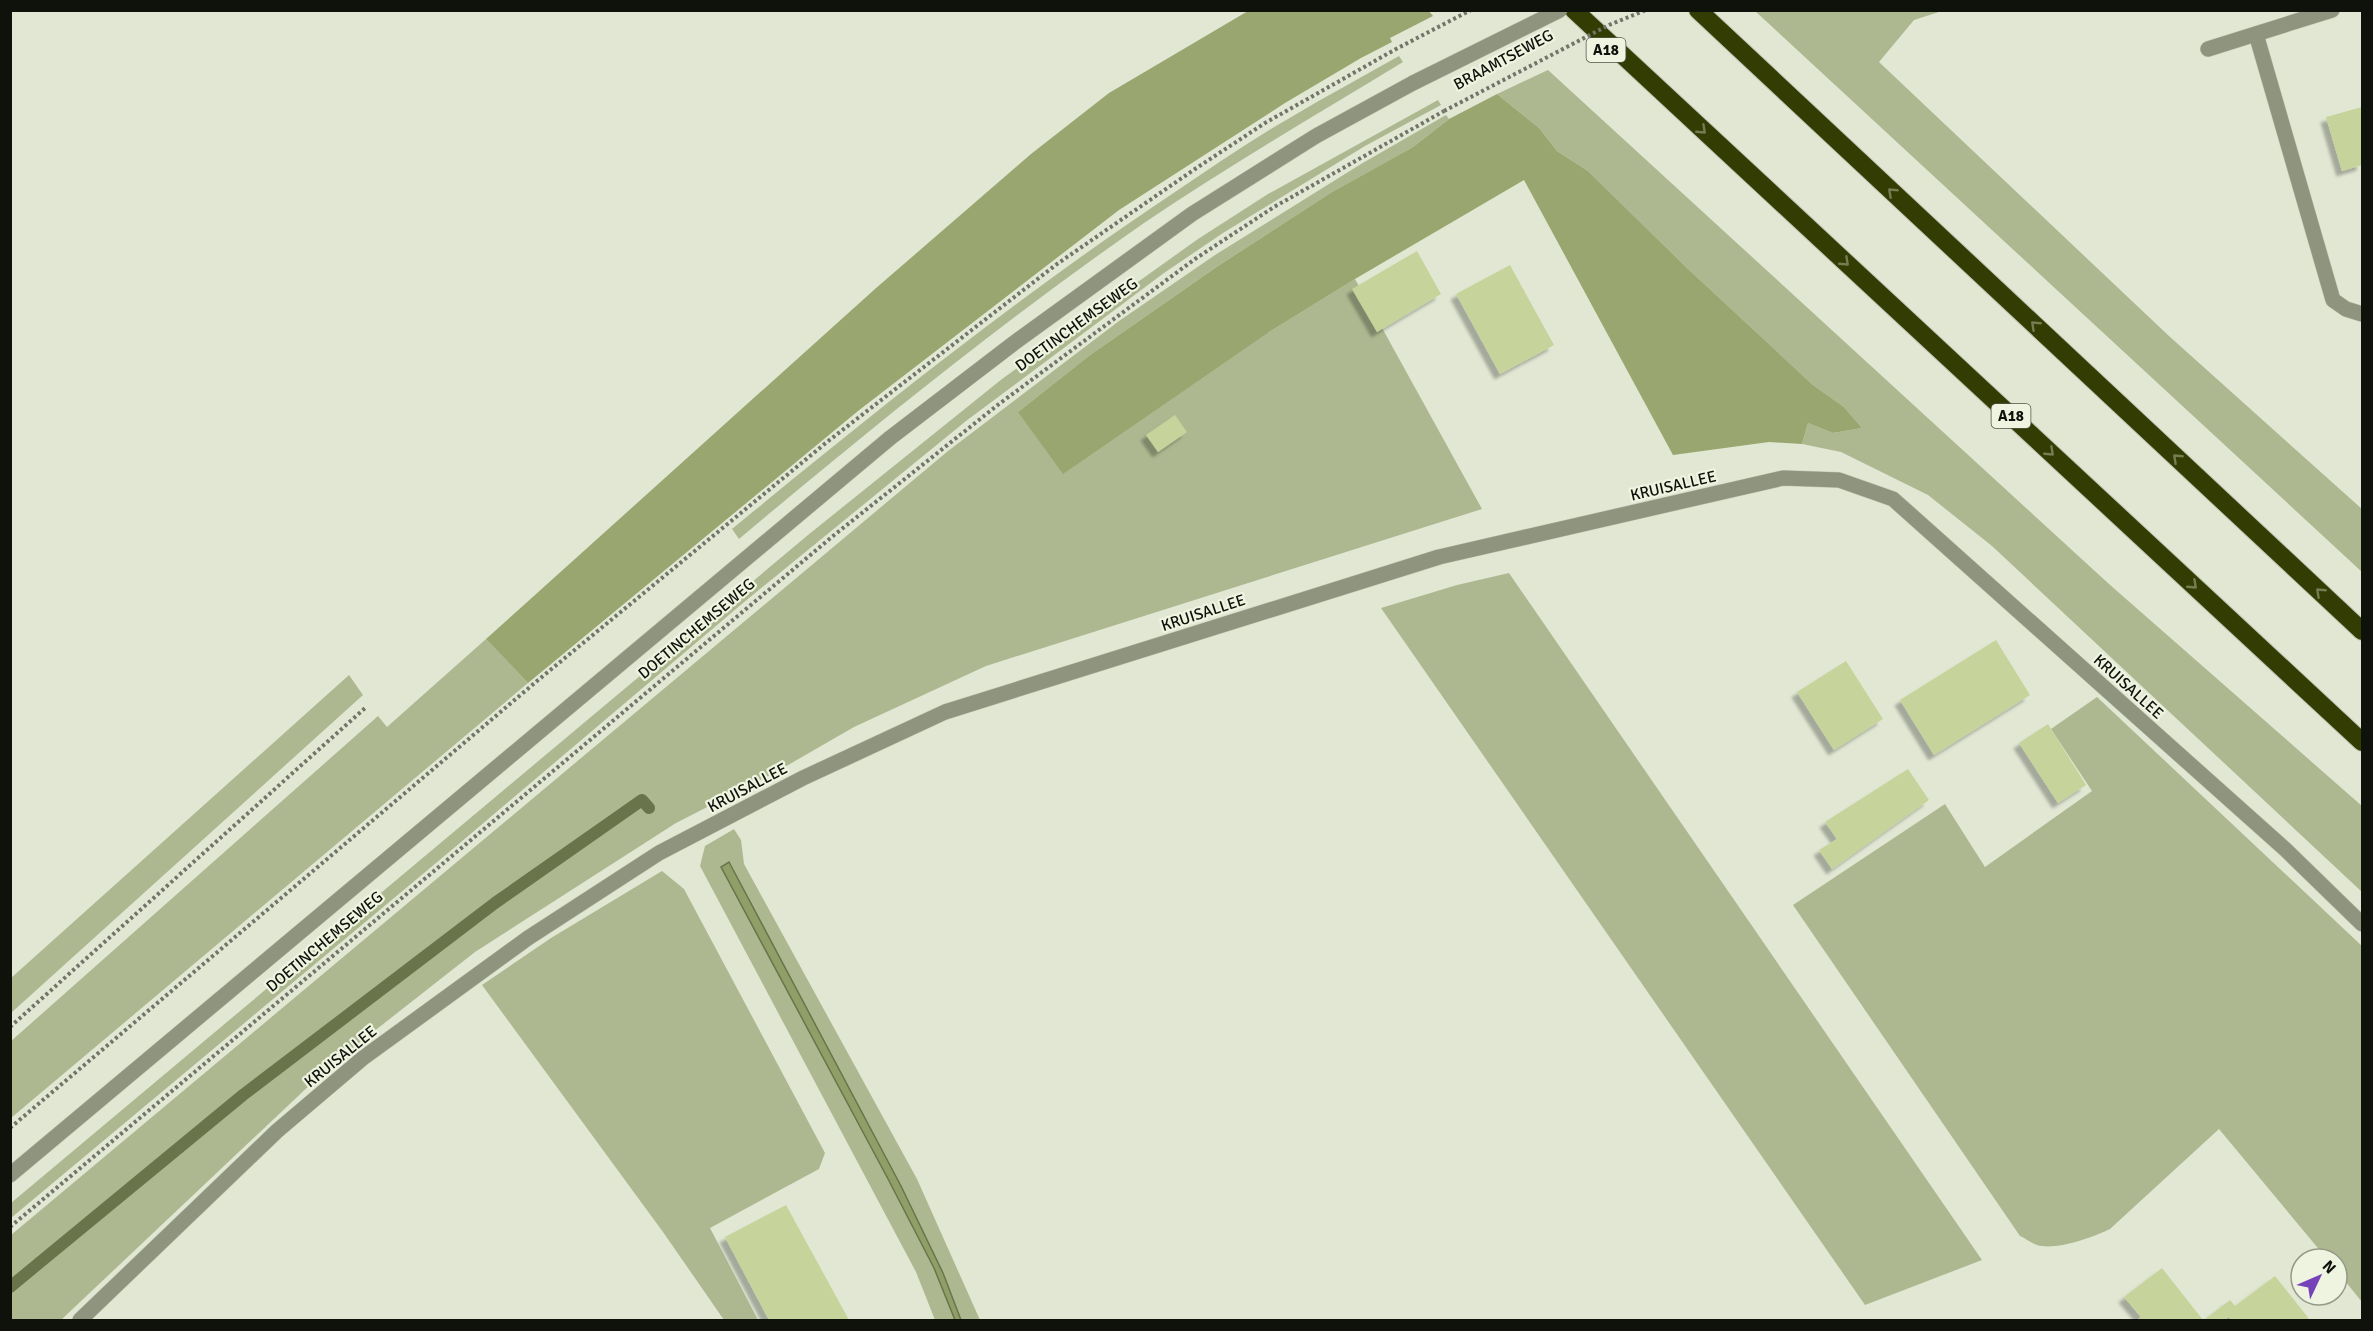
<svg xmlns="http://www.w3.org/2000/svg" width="2373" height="1331" viewBox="0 0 2373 1331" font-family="Signika,sans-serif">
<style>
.green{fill:#aeb890}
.forest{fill:#99a66f}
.water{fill:#909e67;stroke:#69744b;stroke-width:1.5}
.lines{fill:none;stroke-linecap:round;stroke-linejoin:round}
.stream{stroke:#69744b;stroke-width:12}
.building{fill:#c6d49b;filter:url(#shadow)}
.minor-casing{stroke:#bfc5b3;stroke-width:16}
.highway-casing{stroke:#bfc5b3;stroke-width:20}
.path{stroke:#717468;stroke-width:4;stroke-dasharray:3 3;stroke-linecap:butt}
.minor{stroke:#8e947d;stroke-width:15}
.highway{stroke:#333c03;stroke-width:18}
.minor-bridge-casing{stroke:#bfc5b3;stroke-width:16;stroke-linecap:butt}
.path-bridge{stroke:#717468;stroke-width:4;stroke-dasharray:3 3;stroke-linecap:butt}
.minor-bridge{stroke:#8e947d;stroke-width:15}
.oneway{stroke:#747c50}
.labels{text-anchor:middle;stroke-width:4.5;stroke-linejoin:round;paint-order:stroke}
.shield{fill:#eef4e0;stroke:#52554b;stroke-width:1.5}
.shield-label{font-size:15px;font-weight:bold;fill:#0f110b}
.street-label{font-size:16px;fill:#0f110b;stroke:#eef4e0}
</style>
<defs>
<filter id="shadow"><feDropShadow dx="-5.5" dy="5.5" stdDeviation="1.5" flood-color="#0004"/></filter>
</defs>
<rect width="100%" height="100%" fill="#e1e7d3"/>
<path class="green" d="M 1755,11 L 1942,11 L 1914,20 L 1879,62 L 2169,336 L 2362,509 L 2362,572 Z
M 1399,56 L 1403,62 C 1316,115 1228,166 1144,223 C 1003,321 870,429 739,539 L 732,529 C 875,411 1020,295 1175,192 C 1214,166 1252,139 1293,116 C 1328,95 1364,76 1399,56 Z
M 1548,70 L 2109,584 L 2362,806 L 2362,892 L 1992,546 L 1928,495 L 1841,452 L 1802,444 L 1808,423 L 1833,433 L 1862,428 L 1844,407 L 1813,385 L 1687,268 L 1588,171 L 1557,151 L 1539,128 L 1497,94 Z
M 1438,100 L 1441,105 L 1365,146 L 1223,233 L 1164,273 L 966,421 L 743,603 L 454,848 L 11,1218 L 11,1203 L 808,535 L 1002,379 L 1198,239 L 1268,194 Z
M 1446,115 L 1449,119 L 1413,147 L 1332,192 L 1218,266 L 1090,355 L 1018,412 L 1269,332 L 1355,279 L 1482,509 L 986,666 L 854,727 L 776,772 L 676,823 L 475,952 L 331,1065 L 61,1320 L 11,1320 L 11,1235 L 948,451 L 1119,321 L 1215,255 L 1361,164 Z
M 1509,573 L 1982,1260 L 1865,1305 L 1381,608 L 1457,585 Z
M 486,639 L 528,683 L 11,1118 L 10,1042 L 378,716 L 387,727 Z
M 349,675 L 363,695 L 11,1013 L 11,978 Z
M 2097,697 L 2362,946 L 2362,1302 L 2337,1271 L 2337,1259 L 2327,1259 L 2219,1129 L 2110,1229 C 2094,1237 2055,1251 2037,1245 C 2031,1243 2025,1238 2020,1236 L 1793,905 L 1945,804 L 1985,867 L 2092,791 L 2051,729 Z
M 734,829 L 741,840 L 744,864 L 917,1179 L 980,1320 L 935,1320 L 916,1272 L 700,866 L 705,846 Z
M 662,871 L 684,889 L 825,1153 L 819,1169 L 710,1228 L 758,1320 L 724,1320 L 663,1232 L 482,985 L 551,938 Z"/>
<path class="forest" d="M 1428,10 L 1433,16 L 1390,38 L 1392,42 L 1361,58 L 1285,103 L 1119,210 L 858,411 L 528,683 L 486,639 L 875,289 L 1031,154 L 1109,93 L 1248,11 Z
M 1497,94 L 1539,128 L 1557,151 L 1588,171 L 1687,268 L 1813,385 L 1844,407 L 1862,428 L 1833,433 L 1808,423 L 1802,444 L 1769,442 L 1673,455 L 1524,180 L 1355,279 L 1269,332 L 1063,474 L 1018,412 L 1090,355 L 1218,266 L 1332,192 L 1413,147 L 1449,119 Z"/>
<path class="water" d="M 729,862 L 901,1186 L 943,1273 L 961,1320 L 955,1320 L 934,1268 L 887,1177 L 721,867 Z"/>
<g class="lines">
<path class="stream" d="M 10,1287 L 243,1095 L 495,903 L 642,800 L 649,808"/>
</g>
<path class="building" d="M 2362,107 L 2362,165 L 2342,171 L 2326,117 Z
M 1417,251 L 1441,294 L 1377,332 L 1352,289 Z
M 1510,265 L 1554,345 L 1500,374 L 1456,294 Z
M 1175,415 L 1187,432 L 1158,452 L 1146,435 Z
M 1996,640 L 2030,695 L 1934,755 L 1900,700 Z
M 1846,661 L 1883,719 L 1834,750 L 1797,692 Z
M 2048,724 L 2086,785 L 2058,803 L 2019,743 Z
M 1908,769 L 1929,800 L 1832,869 L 1819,850 L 1837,839 L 1825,822 Z
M 786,1205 L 849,1320 L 769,1320 L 725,1237 Z
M 2162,1268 L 2203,1320 L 2137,1320 L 2141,1317 L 2124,1297 Z
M 2275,1276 L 2310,1320 L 2231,1320 L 2229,1317 L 2224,1320 L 2204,1320 L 2230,1300 L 2235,1306 Z"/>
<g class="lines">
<g class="minor-casing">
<path id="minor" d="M 2256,34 L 2333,300 L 2346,309 L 2362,314
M 2208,49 L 2332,10
M 10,1175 L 890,438 L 1014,343 L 1192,214 L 1316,136 L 1413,83
M 80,1320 L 277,1131 L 363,1058 L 528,938 L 659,853 L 803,778 L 945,712 L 1439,557 L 1783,478 L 1839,480 L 1893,499 L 2286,850 L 2362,924"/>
</g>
<g class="highway-casing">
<path id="highway" d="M 1574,10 L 2362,742
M 1698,10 L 2362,631"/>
</g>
<path class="path" d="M 10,1027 L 365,708
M 10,1128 L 537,681 L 827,442 L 1057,264 L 1195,169 L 1265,123 L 1396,49 L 1471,10
M 10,1227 L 833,536 L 999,404 L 1195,259 L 1274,207 L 1444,111"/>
<use href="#minor" class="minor"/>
<use href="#highway" class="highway"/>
<g class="minor-bridge-casing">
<path id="minor-bridge" d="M 1413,83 L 1560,10"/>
</g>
<path class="path-bridge" d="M 1444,111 L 1609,25 L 1646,10"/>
<use href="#minor-bridge" class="minor-bridge"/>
</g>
<defs><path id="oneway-chevron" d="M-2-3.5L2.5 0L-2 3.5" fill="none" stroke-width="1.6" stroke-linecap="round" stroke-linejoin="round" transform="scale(1.5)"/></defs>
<g class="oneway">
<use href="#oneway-chevron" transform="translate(1702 130) rotate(43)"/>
<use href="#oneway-chevron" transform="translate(1892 192) rotate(-137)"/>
<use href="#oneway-chevron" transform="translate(1845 262) rotate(43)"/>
<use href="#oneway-chevron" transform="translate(2035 325) rotate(-137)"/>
<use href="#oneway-chevron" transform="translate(2050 452) rotate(43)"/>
<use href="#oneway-chevron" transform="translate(2177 458) rotate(-137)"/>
<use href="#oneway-chevron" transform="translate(2193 585) rotate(43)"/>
<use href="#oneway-chevron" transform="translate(2320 592) rotate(-137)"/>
</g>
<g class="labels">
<g class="shield">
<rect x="1586.5" y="38" width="39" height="24" rx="4.5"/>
<rect x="1991.5" y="404" width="39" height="24" rx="4.5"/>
</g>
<g class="shield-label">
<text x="1606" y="55">A18</text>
<text x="2011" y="421">A18</text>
</g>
<g class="street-label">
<text transform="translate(1503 59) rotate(-28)" y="6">BRAAMTSEWEG</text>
<text transform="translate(1076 324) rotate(-36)" y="6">DOETINCHEMSEWEG</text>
<text transform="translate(1673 485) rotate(-13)" y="6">KRUISALLEE</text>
<text transform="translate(1203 612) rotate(-18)" y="6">KRUISALLEE</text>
<text transform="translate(696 628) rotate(-40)" y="6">DOETINCHEMSEWEG</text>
<text transform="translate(2129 686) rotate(42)" y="6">KRUISALLEE</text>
<text transform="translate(747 787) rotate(-28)" y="6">KRUISALLEE</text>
<text transform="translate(324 941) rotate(-40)" y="6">DOETINCHEMSEWEG</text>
<text transform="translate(340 1056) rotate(-39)" y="6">KRUISALLEE</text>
</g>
</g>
<rect width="2373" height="1331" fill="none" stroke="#0f110b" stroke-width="24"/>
<g transform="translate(2319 1277) rotate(46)"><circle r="28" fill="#eef4e0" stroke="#95998b" stroke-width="1.5"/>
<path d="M0-4.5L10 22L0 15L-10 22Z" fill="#7542b9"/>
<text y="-9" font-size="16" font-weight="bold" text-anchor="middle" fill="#0f110b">N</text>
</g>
</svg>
